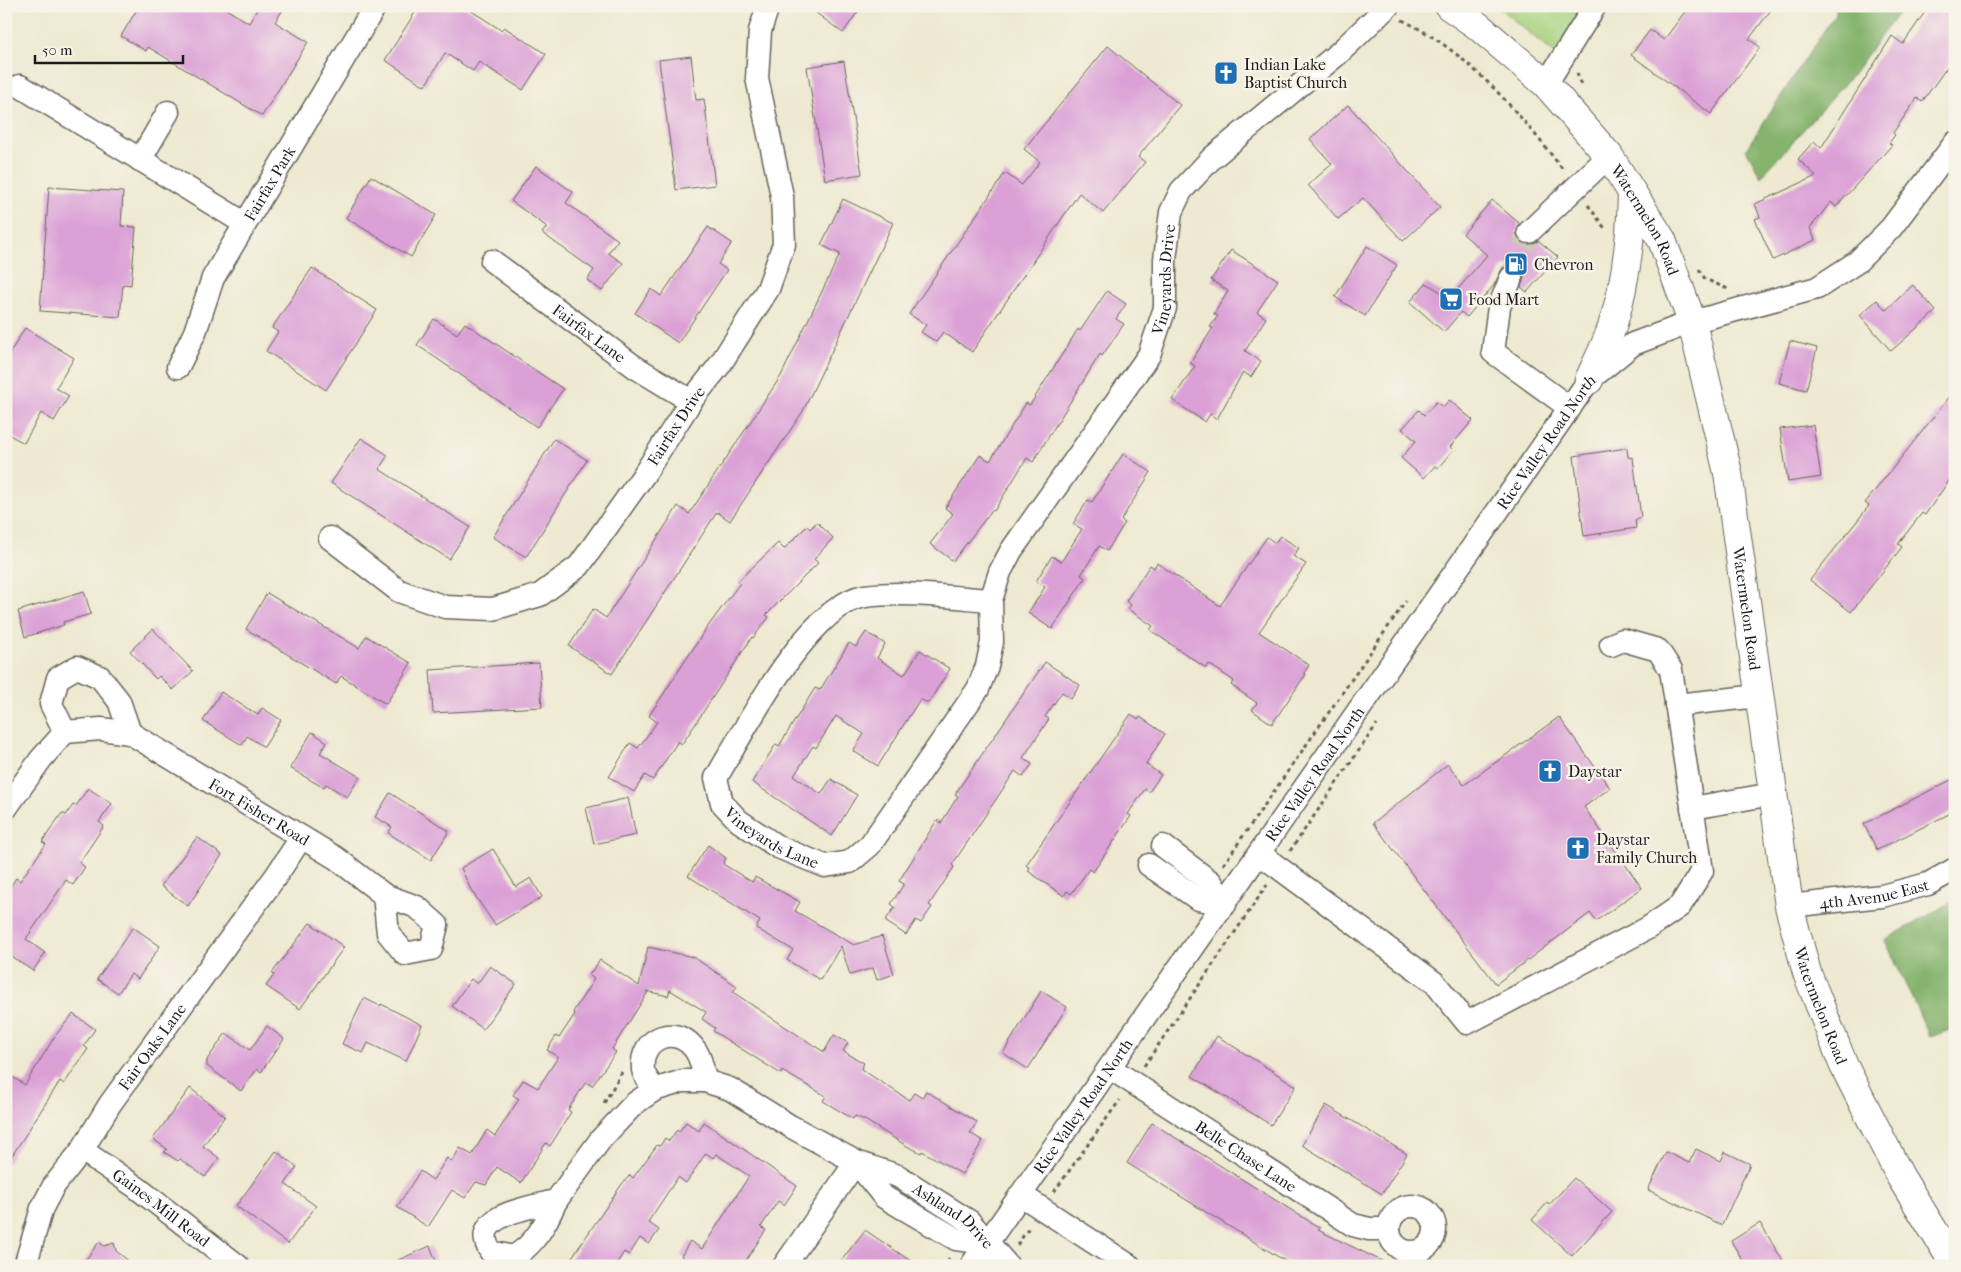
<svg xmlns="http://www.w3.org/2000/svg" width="1961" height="1272" viewBox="0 0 1961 1272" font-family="'IM FELL French Canon',serif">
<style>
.green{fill:#a7d27e;stroke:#62774d}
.forest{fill:#85b46d;stroke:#506844}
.building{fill:#dba1d7}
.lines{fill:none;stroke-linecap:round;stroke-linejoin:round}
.minor-tunnel{stroke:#cecab5;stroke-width:22;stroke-dasharray:22 11;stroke-linecap:butt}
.minor-casing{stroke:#66645b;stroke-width:25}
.major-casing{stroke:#66645b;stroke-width:30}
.path{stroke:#66645b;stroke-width:3;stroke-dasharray:4 4;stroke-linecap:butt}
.minor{stroke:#fff;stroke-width:22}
.major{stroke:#fff;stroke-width:28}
.labels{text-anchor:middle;stroke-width:5;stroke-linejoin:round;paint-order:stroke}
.poi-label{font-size:16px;fill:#1c1c1c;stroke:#f7f3e8;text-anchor:start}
.street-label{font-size:16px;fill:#1c1c1c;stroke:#f7f3e8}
</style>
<rect width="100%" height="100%" fill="#f7f3e8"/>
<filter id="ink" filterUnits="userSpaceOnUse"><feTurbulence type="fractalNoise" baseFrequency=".02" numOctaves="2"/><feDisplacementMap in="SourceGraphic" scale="10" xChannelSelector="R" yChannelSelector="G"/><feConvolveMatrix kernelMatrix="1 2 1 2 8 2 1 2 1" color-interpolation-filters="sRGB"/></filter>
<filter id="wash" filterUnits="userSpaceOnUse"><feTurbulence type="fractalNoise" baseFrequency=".0096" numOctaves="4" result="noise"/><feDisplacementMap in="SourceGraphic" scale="20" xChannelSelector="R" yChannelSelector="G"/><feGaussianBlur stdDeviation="1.12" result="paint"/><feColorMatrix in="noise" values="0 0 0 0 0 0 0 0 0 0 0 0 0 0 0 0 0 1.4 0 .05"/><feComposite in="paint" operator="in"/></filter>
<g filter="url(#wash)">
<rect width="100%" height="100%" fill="#eee9d0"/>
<path class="green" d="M 1497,6 L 1607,6 L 1568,65 Z"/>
<path class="forest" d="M 1834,6 L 1903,6 L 1854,73 L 1761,177 L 1746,149 L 1837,11 Z
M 1955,900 L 1955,1028 L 1930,1037 L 1885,940 Z"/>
<g id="blocks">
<path class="building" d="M 139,6 L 221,6 L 249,23 L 259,6 L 285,6 L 275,22 L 308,42 L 262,116 L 148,47 L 146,51 L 121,36 Z
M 419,6 L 464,6 L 501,30 L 504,27 L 546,54 L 523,90 L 479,62 L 473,71 L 445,53 L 425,86 L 385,60 Z
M 807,6 L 862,6 L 843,33 Z
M 1689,6 L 1774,6 L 1749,39 L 1760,47 L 1711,114 L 1631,55 L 1650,30 L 1664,40 Z
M 1929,6 L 1942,6 L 1955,15 L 1955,56 L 1922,102 L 1917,98 L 1893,133 L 1895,135 L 1889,143 L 1892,145 L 1836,207 L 1831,202 L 1810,228 L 1815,240 L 1773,260 L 1755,219 L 1760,217 L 1755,204 L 1816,176 L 1798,159 L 1814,141 L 1821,148 L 1892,36 L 1903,44 Z
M 1108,46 L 1180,105 L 1138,157 L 1145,162 L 1103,213 L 1079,193 L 972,352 L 943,332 L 936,342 L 921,332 L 926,325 L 909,314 L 1005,173 L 1022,185 L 1040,162 L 1024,149 Z
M 691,56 L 696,100 L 704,99 L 715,185 L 676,190 L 659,60 Z
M 844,61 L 862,174 L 825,180 L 807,67 Z
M 1348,105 L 1440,207 L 1403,241 L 1363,198 L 1338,219 L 1308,185 L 1332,164 L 1310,139 Z
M 536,166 L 573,192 L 566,203 L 618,240 L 608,253 L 623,263 L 602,291 L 587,280 L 594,270 L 542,233 L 547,227 L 511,201 Z
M 371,176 L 436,215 L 411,257 L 346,218 Z
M 49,187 L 123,192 L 121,226 L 136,227 L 131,285 L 123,284 L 120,317 L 40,311 Z
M 843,199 L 893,223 L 803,411 L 730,521 L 717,512 L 612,674 L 569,646 L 593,609 L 606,618 L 678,506 L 689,514 L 781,376 L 840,254 L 821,245 Z
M 1492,200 L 1519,223 L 1516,235 L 1520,241 L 1532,245 L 1539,241 L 1558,257 L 1527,292 L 1521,287 L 1524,277 L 1521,270 L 1510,265 L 1503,267 L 1494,285 L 1467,317 L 1461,312 L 1444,332 L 1410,302 L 1426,283 L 1456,301 L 1452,296 L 1487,255 L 1463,234 Z
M 708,227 L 732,243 L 718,264 L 727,270 L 678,343 L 635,313 L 651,289 L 661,296 Z
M 1367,246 L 1397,265 L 1365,316 L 1335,297 Z
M 1231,250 L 1278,280 L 1257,312 L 1266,318 L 1245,351 L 1261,361 L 1251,377 L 1243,372 L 1217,419 L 1210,414 L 1205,422 L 1172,400 L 1195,366 L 1190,363 L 1213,328 L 1210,327 L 1218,316 L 1214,314 L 1228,291 L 1211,280 Z
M 312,268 L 377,310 L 326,390 L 266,351 L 278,332 L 272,328 Z
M 1913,285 L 1936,311 L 1891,351 L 1860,315 L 1877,300 L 1886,310 Z
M 1107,291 L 1126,304 L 1116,319 L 1124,324 L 1102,356 L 1100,354 L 1033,462 L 1027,458 L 994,511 L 992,510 L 953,561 L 930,544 L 953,514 L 945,508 L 980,455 L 990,461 L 1026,403 L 1030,405 L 1078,329 L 1080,331 Z
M 434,319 L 457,334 L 465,323 L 563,389 L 537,427 L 417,345 Z
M 25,328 L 74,358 L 56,388 L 69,396 L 54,421 L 41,413 L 24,443 L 6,433 L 6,359 Z
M 1790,341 L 1817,348 L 1806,390 L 1779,383 Z
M 1955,390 L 1955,472 L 1925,515 L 1922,513 L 1898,544 L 1902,547 L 1851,612 L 1810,580 L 1869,506 L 1865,503 Z
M 1449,400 L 1473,420 L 1450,447 L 1453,450 L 1438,468 L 1435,466 L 1424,478 L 1401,458 L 1416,441 L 1402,429 L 1419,410 L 1424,415 L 1436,402 L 1443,407 Z
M 1813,425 L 1821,477 L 1788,482 L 1780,429 Z
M 361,438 L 388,455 L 379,469 L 470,527 L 449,559 L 331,483 Z
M 554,439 L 587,460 L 526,557 L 493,537 Z
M 1627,448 L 1628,457 L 1633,458 L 1641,517 L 1635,520 L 1636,528 L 1584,536 L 1574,456 Z
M 1123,454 L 1151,472 L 1121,520 L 1125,523 L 1107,551 L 1099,546 L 1081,575 L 1085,578 L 1052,629 L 1028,613 L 1045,587 L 1036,581 L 1052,556 L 1061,562 L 1082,529 L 1073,524 L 1088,500 L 1092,502 Z
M 817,522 L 833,538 L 814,559 L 818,563 L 766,615 L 769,617 L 753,638 L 752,637 L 694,726 L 682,744 L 678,741 L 653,780 L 645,775 L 634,792 L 609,777 L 630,743 L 638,748 L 657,722 L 649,716 L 706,629 L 740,583 L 738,581 L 778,543 L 784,549 L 807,526 L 810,529 Z
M 1280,536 L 1299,548 L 1293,556 L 1306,564 L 1259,632 L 1309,665 L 1304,673 L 1306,674 L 1272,724 L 1252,710 L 1257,703 L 1231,685 L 1234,681 L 1209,664 L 1206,668 L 1150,630 L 1153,626 L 1128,609 L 1131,605 L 1126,601 L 1150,565 L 1154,568 L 1157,563 L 1220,606 L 1267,537 L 1275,543 Z
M 84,591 L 91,614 L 63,622 L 64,625 L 25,637 L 18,611 Z
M 267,593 L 359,648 L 366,636 L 411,663 L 386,704 L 341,676 L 336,684 L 246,629 Z
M 153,629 L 193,671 L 173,690 L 159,676 L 156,679 L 130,651 Z
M 866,632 L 885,644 L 877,658 L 904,675 L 920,650 L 950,669 L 928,703 L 920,699 L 878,766 L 853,751 L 864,734 L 836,716 L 816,748 L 813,746 L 794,776 L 821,794 L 831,779 L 857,795 L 832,836 L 752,782 L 776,744 L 779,746 L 815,688 L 820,690 L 849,643 L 856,647 Z
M 1045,662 L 1080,685 L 1071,699 L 1062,692 L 1045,717 L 1049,719 L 1023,758 L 1032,764 L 1023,777 L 1015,771 L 952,865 L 954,867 L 929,905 L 932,907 L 921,923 L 916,920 L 906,935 L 885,921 L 895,907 L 891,904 L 904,884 L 899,881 L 937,820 L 941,823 L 958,796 L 955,794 Z
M 539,663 L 542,707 L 433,713 L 430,670 Z
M 221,692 L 258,715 L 262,708 L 281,720 L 264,747 L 247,736 L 242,745 L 203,721 Z
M 1131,714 L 1138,719 L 1140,717 L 1165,734 L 1146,764 L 1161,775 L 1149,792 L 1145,789 L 1128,814 L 1131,816 L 1093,872 L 1089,869 L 1071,894 L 1067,891 L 1064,896 L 1028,871 L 1030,868 L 1026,865 Z
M 1559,717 L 1610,788 L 1584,807 L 1642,888 L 1596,921 L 1590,913 L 1496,984 L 1373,823 L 1448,764 L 1464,785 Z
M 312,732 L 327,742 L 320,753 L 360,777 L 347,797 L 326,784 L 324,788 L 290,768 Z
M 1955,778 L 1955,811 L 1877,850 L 1864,824 Z
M 88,788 L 112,804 L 99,822 L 104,826 L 79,863 L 85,867 L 73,885 L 66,880 L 26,939 L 45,953 L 33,971 L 6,953 L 6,893 L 16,878 L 20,881 L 46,844 L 42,842 L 62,813 L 66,815 L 73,805 L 76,806 Z
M 390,793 L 449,831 L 431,860 L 388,833 L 392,827 L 375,817 Z
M 628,798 L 636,835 L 594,844 L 586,808 Z
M 197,837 L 222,855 L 188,906 L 161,886 Z
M 708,845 L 726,858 L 723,864 L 752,882 L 755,877 L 800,902 L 795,911 L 854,945 L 882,936 L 894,974 L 877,980 L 873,968 L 850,975 L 841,946 L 820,980 L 787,960 L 793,950 L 756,928 L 760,921 L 688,876 Z
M 493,849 L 516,887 L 531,878 L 542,897 L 495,925 L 471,890 L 461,868 Z
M 310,923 L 344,947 L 300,1009 L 266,986 L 274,975 L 272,973 Z
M 133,927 L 160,946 L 138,979 L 131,974 L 118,993 L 97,979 Z
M 648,947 L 693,957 L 737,986 L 733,992 L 749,1003 L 824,1052 L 834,1035 L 848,1043 L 843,1051 L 864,1063 L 861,1069 L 909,1100 L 914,1093 L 922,1098 L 926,1091 L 977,1122 L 970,1133 L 983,1141 L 962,1174 L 922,1151 L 921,1153 L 905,1145 L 865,1120 L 855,1116 L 853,1119 L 823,1101 L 826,1096 L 782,1071 L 781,1074 L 713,1031 L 715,1028 L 702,1019 L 706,1012 L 670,990 L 668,996 L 646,991 L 648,992 L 612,1049 L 616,1052 L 592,1086 L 586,1082 L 568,1110 L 571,1112 L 557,1135 L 550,1146 L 546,1143 L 521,1183 L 497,1167 L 486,1185 L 476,1182 L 465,1198 L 452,1190 L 428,1227 L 397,1207 L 420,1171 L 433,1180 L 447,1158 L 452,1161 L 460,1148 L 472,1155 L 487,1130 L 495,1136 L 519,1099 L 513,1095 L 523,1080 L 538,1088 L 558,1057 L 547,1050 L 556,1036 L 559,1038 L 575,1014 L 573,1012 L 594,979 L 589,975 L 600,960 L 639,986 Z
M 490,966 L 516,984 L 483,1029 L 452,1006 L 471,979 L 477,984 Z
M 1041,991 L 1067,1007 L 1028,1069 L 1003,1053 Z
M 364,998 L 380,1006 L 381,1004 L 422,1025 L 406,1061 L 368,1043 L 363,1053 L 342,1044 Z
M 73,1014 L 95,1029 L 84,1046 L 88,1049 L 64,1084 L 60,1081 L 6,1165 L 6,1073 L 25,1085 L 55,1036 Z
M 267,1026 L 284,1039 L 261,1072 L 257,1069 L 241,1091 L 207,1066 L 207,1060 L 226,1033 L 250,1050 Z
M 1217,1036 L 1296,1086 L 1271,1125 L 1192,1076 Z
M 190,1088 L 225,1116 L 203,1146 L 219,1158 L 205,1177 L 180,1159 L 178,1161 L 164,1152 L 167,1149 L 153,1139 Z
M 1326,1105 L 1407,1154 L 1382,1194 L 1302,1145 Z
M 686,1122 L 699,1131 L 704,1122 L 797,1186 L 784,1205 L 778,1201 L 761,1227 L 766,1230 L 742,1266 L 692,1266 L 693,1264 L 681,1256 L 690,1241 L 702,1249 L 749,1176 L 716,1154 L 713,1158 L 706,1153 L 686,1183 L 678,1177 L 648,1222 L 659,1230 L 649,1244 L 640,1238 L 629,1255 L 624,1252 L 615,1266 L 566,1266 L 622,1184 L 630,1175 L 633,1178 L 657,1145 L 660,1146 L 665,1138 L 669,1141 L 677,1130 L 679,1132 Z
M 1152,1123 L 1320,1228 L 1318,1230 L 1392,1266 L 1293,1266 L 1127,1163 Z
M 1696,1149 L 1721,1161 L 1725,1152 L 1750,1164 L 1722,1225 L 1648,1190 L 1666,1152 L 1689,1163 Z
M 276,1151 L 297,1167 L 285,1184 L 316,1206 L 288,1244 L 236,1206 Z
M 1574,1178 L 1612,1212 L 1572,1256 L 1532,1220 L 1547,1203 L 1549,1205 Z
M 1760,1223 L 1786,1266 L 1746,1266 L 1731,1241 Z
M 865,1230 L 918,1266 L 837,1266 Z
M 99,1242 L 104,1246 L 114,1243 L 116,1251 L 135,1266 L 81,1266 Z
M 430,1246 L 438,1266 L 385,1266 Z"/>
</g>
</g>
<g filter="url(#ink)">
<use href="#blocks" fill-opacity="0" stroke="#66645b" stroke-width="1"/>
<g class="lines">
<path class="minor-tunnel" d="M 1511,278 L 1529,232"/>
<g class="minor-casing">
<g id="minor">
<path d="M 1546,84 L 1595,6"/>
<path d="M 20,86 L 244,223"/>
<path d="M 140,160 L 168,112"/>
<path d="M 1529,232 L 1609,156"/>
<path id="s1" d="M 492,261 L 635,367 L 691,401"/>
<path d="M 1511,278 L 1499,307 L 1493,352 L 1570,408"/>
<path id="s2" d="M 178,367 L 195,332 L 213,278 L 375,6"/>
<path id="s3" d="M 330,538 L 399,591 L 445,607 L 493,609 L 540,595 L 579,566 L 643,476 L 691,401 L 719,366 L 768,289 L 784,244 L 782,196 L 757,78 L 760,31 L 768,6"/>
<path id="s4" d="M 991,600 C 950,597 906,591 865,596 C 809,604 744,731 716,778 L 722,803 L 739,821 L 778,847 L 825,866 L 850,862 L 870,845 L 978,689 L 987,666 L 992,642 L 991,600 L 1000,572 L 1011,551 L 1149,355 L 1165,308 L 1165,259 L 1171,212 L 1181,191 L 1212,158 L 1340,52 L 1388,6"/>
<path d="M 1676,705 L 1759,696"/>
<path id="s5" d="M 65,732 L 51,704 L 58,678 L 77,667 L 100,677 L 119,701 L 130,733 L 336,858 L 384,895"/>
<path d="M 65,732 L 101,729 L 130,733"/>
<path d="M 6,808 L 41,759 L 65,732"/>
<path d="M 1692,808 L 1773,794"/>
<path d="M 1163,846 L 1211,882 L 1225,904"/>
<path d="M 1260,854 L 1435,983 L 1467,1023 L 1648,928 L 1680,906 L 1702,871 L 1671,670 L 1658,650 L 1623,640 L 1611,645"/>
<path d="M 1149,865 L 1198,899 L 1225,904"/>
<path d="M 384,895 L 417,907 L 437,925 L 431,949 L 405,954 L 388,933 Z"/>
<path id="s6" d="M 1789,906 L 1882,896 L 1928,884 L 1955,869"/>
<path id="s7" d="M 1110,1068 L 1353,1225 L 1369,1229 L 1389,1229"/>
<path d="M 654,1090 C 651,1084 644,1076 643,1070 C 639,1036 678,1023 696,1051 C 702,1060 703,1071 705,1081"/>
<path id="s8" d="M 82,1150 L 136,1187 L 238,1266"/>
<path d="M 856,1162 L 884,1197 L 956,1239 L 987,1243"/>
<path d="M 1021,1195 L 1130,1266"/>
<path id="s9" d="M 556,1201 L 601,1139 L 634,1104 L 654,1090 L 683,1081 L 705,1081 L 730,1089 L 790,1126 L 856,1162 L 898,1176 L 969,1221 L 1008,1266"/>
<path d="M 556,1201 C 546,1223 535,1245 513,1257 L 491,1252 C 466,1215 532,1207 556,1201 Z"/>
<circle cx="1412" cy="1229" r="23"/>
<path id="s10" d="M 25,1266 L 42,1208 L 53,1187 L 82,1150 L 110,1104 L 276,876 L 301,838"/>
<path d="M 784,1266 L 856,1162"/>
<path id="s11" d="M 971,1266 L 1589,380 L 1633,344 L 1692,322 L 1817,288 L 1857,262 L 1891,228 L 1955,143"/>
</g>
</g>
<g class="major-casing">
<g id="major">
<path id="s12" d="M 1449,6 L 1478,26 L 1546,84 L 1609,156 L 1662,240 L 1692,322 L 1728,473 L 1789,906 L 1807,973 L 1844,1066 L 1900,1176 L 1955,1265"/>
<path d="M 1589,380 C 1596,364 1605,347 1611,330 C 1626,285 1631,241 1632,193"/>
</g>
</g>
<path class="path" d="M 1402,20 C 1467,50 1521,115 1564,171
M 1577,73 L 1581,86
M 1588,205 L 1606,230
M 1699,269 L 1705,279 L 1728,289 L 1728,291
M 1290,851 L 1377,724
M 1223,865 L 1406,601
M 1144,1066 L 1267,885
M 604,1103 L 622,1072
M 1054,1192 L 1120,1100
M 1017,1245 L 1030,1226
M 944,1266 L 949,1258"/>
<use href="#minor" class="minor"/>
<use href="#major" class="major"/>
</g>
</g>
<defs>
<g id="church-square" transform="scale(1.25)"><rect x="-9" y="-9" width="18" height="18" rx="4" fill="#1f6fb2" stroke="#f7f3e8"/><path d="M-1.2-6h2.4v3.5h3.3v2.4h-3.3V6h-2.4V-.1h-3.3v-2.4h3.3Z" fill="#fff"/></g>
<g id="fuel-square" transform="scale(1.25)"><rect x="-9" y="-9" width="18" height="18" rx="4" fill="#1f6fb2" stroke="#f7f3e8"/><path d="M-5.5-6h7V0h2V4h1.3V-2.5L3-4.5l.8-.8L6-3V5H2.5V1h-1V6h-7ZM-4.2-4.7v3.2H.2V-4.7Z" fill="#fff"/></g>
<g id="supermarket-square" transform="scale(1.25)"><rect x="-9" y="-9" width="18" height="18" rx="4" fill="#1f6fb2" stroke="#f7f3e8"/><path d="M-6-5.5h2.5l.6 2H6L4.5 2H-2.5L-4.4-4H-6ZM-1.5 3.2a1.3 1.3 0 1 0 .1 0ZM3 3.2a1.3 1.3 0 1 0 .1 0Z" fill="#fff"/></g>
</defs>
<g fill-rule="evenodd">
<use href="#church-square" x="1226" y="73"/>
<use href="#fuel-square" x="1516" y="264"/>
<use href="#supermarket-square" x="1451" y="299"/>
<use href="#church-square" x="1550" y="771"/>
<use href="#church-square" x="1578" y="848"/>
</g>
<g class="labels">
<g class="poi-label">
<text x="1244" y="70">Indian Lake<tspan x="1244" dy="18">Baptist Church</tspan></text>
<text x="1534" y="270">Chevron</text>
<text x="1468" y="305">Food Mart</text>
<text x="1568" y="777">Daystar</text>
<text x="1596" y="845">Daystar<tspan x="1596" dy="18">Family Church</tspan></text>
</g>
<g class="street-label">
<text dy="6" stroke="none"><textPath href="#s2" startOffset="206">Fairfax Park</textPath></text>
<text dy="6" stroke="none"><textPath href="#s12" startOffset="294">Watermelon Road</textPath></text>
<text dy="6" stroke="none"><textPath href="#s4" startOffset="1218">Vineyards Drive</textPath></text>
<text dy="6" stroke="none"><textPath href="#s1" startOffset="121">Fairfax Lane</textPath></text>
<text dy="6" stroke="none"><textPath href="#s3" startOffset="452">Fairfax Drive</textPath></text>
<text dy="6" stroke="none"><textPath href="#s11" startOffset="1005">Rice Valley Road North</textPath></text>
<text dy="6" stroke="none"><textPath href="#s12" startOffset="699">Watermelon Road</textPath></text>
<text dy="6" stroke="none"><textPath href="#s11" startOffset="600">Rice Valley Road North</textPath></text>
<text dy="6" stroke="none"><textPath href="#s5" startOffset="321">Fort Fisher Road</textPath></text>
<text dy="6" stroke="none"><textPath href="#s4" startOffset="454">Vineyards Lane</textPath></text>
<text dy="6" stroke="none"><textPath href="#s6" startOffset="86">4th Avenue East</textPath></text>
<text dy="6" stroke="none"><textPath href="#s12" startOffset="1104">Watermelon Road</textPath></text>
<text dy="6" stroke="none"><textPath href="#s10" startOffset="256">Fair Oaks Lane</textPath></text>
<text dy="6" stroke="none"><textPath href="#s11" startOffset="195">Rice Valley Road North</textPath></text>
<text dy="6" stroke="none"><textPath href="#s7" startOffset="162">Belle Chase Lane</textPath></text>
<text dy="6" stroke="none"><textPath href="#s8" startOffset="98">Gaines Mill Road</textPath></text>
<text dy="6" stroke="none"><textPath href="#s9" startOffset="486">Ashland Drive</textPath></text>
</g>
</g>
<rect width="1961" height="1272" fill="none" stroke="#f7f3e8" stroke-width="25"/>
<path d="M35 55v8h148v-8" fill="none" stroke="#1c1c1c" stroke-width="2.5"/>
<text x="42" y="55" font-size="15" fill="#1c1c1c" stroke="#f7f3e8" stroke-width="4" paint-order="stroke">50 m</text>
</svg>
